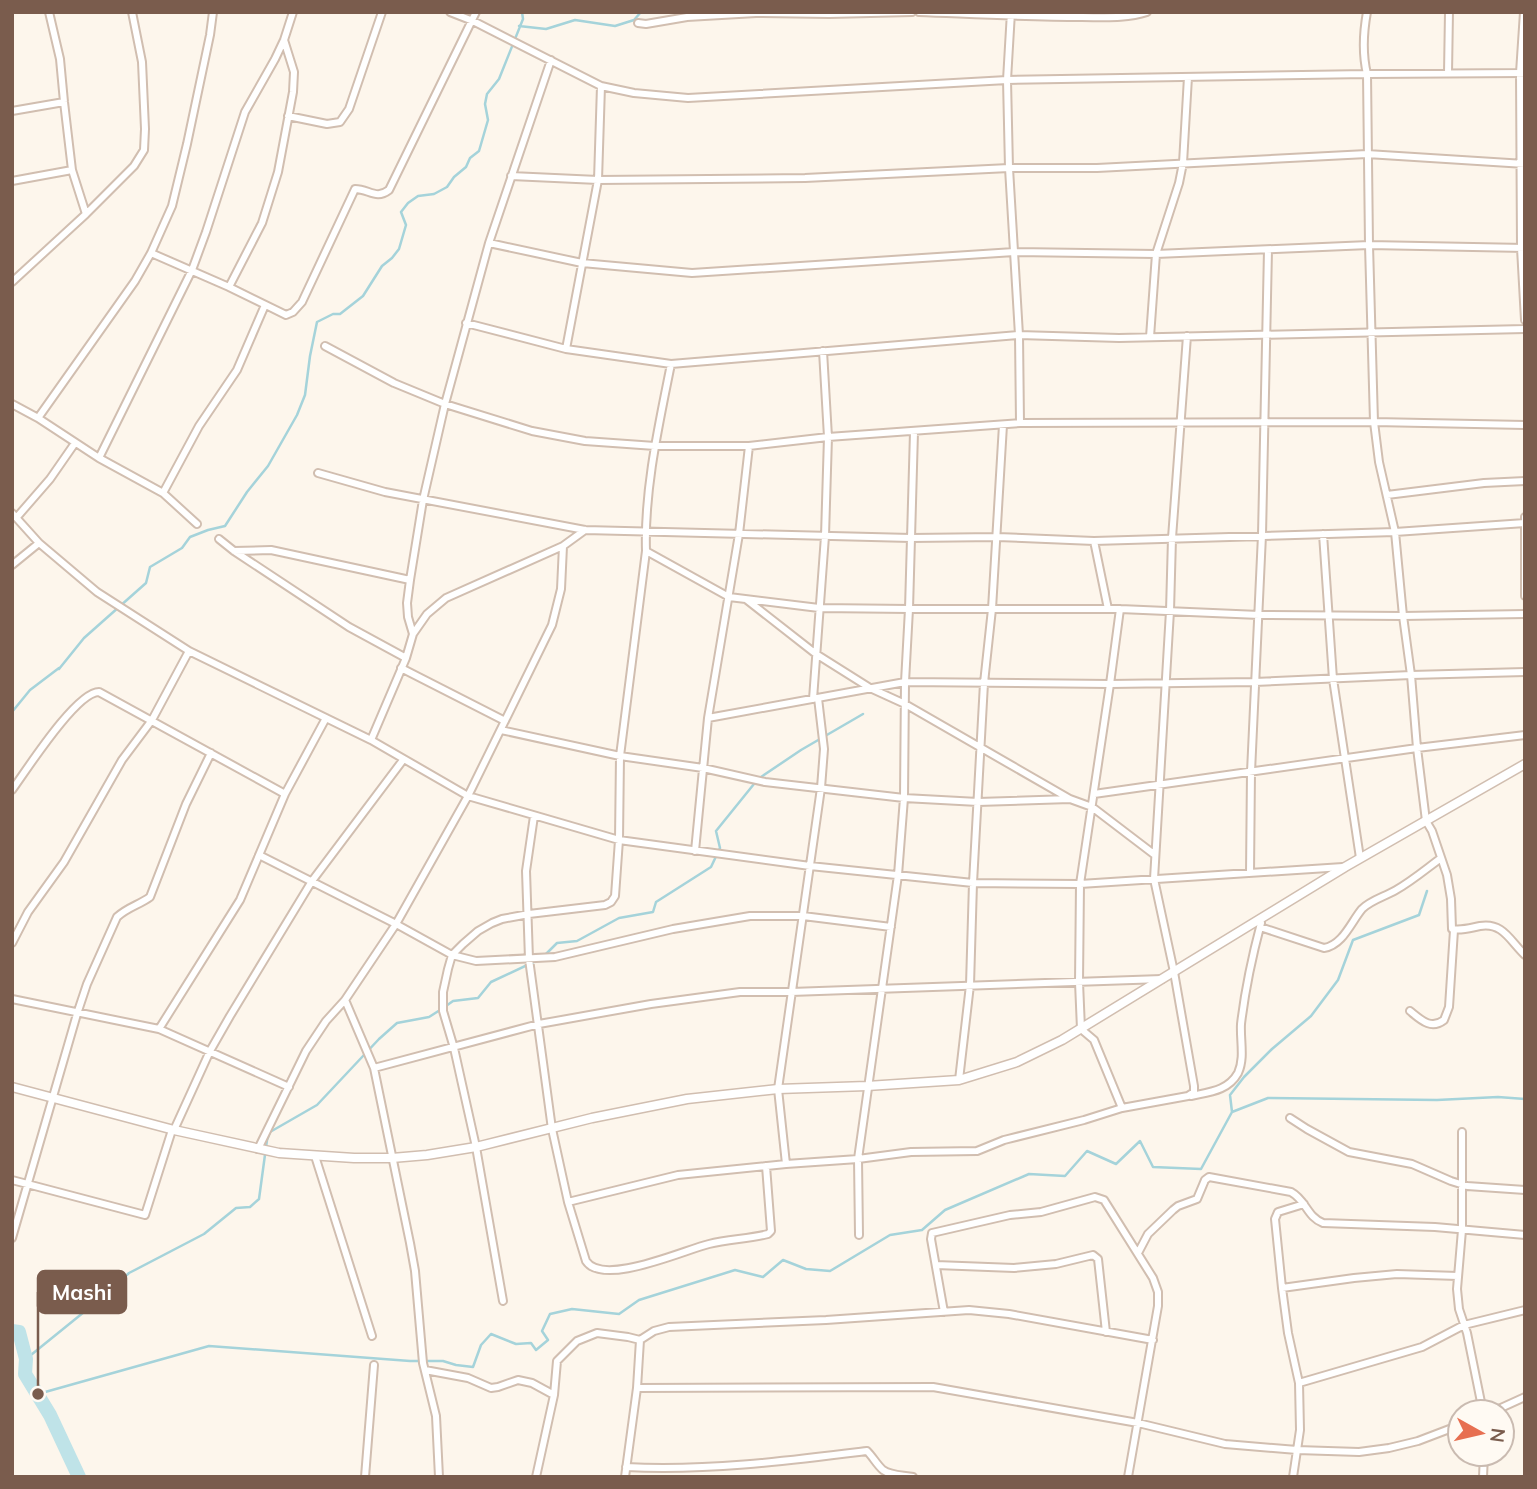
<svg xmlns="http://www.w3.org/2000/svg" width="1537" height="1489" viewBox="0 0 1537 1489" font-family="Mulish,sans-serif">
<style>
.lines{fill:none;stroke-linecap:round;stroke-linejoin:round}
.stream{stroke:#a5d3da;stroke-width:2.5}
.river{stroke:#bfe3e8;stroke-width:14}
.minor-casing{stroke:#d1beb0;stroke-width:10}
.tertiary-casing{stroke:#d1beb0;stroke-width:11}
.minor{stroke:#fff;stroke-width:6}
.tertiary{stroke:#fff;stroke-width:8}
.leader{fill:none;stroke:#7a5c4d;stroke-width:2.5}
.callout-dot{fill:#7a5c4d;stroke:#fffaf3;stroke-width:2.5}
.callout{fill:#7a5c4d;stroke:#7a5c4d;stroke-width:2.5}
.callout-label{font-size:21px;text-anchor:middle;font-weight:bold;fill:#fff}
</style>
<rect width="100%" height="100%" fill="#fdf6ec"/>
<g class="lines">
<path class="stream" d="M 519,26 L 546,29 L 575,20 L 615,26 L 634,20 L 641,12
M 59,669 L 84,638 L 146,583 L 150,567 L 182,548 L 190,537 L 208,530 L 225,526 L 247,492 L 268,466 L 297,415 L 305,395 L 310,356 L 317,322 L 333,314 L 340,314 L 363,296 L 382,266 L 392,258 L 399,249 L 406,225 L 401,212 L 408,203 L 418,196 L 434,194 L 447,187 L 454,177 L 466,167 L 470,158 L 479,151 L 488,120 L 485,104 L 487,94 L 499,79 L 523,19 L 522,12
M 12,712 L 30,690 L 59,668
M 545,955 L 557,943 L 577,941 L 619,918 L 653,912 L 656,902 L 711,867 L 720,848 L 716,831 L 758,779 L 801,750 L 863,714
M 446,1006 L 453,1001 L 478,998 L 491,982 L 540,959
M 1232,1112 L 1230,1095 L 1244,1077 L 1272,1049 L 1311,1016 L 1338,980 L 1353,940 L 1419,915 L 1427,891
M 26,1359 L 105,1295 L 129,1273 L 204,1234 L 236,1208 L 250,1207 L 259,1199 L 267,1140 L 270,1132 L 317,1105 L 379,1039 L 397,1023 L 429,1017 L 440,1010
M 38,1394 L 209,1346 L 410,1361 L 443,1361 L 456,1365 L 473,1367 L 481,1345 L 491,1334 L 516,1344 L 531,1343 L 536,1350 L 548,1340 L 542,1331 L 550,1314 L 572,1309 L 619,1314 L 639,1300 L 735,1270 L 763,1277 L 783,1260 L 806,1269 L 830,1271 L 890,1235 L 922,1230 L 945,1210 L 1029,1174 L 1065,1176 L 1087,1151 L 1116,1164 L 1140,1141 L 1153,1167 L 1201,1169 L 1232,1112 L 1268,1098 L 1437,1100 L 1498,1097 L 1525,1099"/>
<path class="river" d="M 12,1331 L 19,1332 L 26,1359 L 25,1374 L 50,1415 L 79,1477"/>
<g class="minor-casing">
<path id="minor" d="M 49,12 L 60,59 L 64,102 L 72,170 L 86,214
M 450,12 L 473,21 L 601,86 L 634,93 L 688,98 L 1007,80 L 1367,74 L 1525,73
M 919,12 C 973,14 1027,17 1082,17 C 1103,17 1126,19 1147,12
M 1011,12 L 1007,80 L 1009,168 L 1019,335 L 1020,423
M 1367,12 C 1363,34 1362,53 1367,74 L 1369,245 L 1374,422 L 1379,462 L 1395,532 L 1403,616 L 1411,675 L 1417,748 L 1426,821 L 1432,831 L 1447,875 L 1451,899 L 1452,929 C 1461,931 1470,928 1480,926 C 1503,922 1510,941 1525,955
M 1524,12 L 1520,73 L 1521,248 L 1525,320
M 638,23 L 646,24 L 687,17 L 756,13 L 829,14 L 912,12
M 1448,73 L 1449,12
M 12,111 L 64,102
M 288,116 L 327,124 L 340,122 L 349,109 L 382,12
M 511,176 L 598,180 L 805,178 L 1009,168 L 1097,168 L 1367,154 L 1525,164
M 12,181 L 72,170
M 489,243 L 582,263 L 692,273 L 1014,252 L 1156,254 L 1369,245 L 1525,248
M 151,253 L 229,287 L 286,315 L 293,312 L 302,302 L 355,189 C 369,189 376,200 389,190 L 476,12
M 12,282 L 86,214 L 134,166 L 144,150 L 145,129 L 142,62 L 132,12
M 229,287 L 262,223 L 278,172 L 293,92 L 294,72 L 284,40
M 466,323 L 566,349 L 671,364 L 1019,335 L 1119,338 L 1525,329
M 1150,337 L 1156,254 L 1179,183 L 1183,163 L 1188,77
M 325,346 L 394,383 L 445,404 L 532,431 L 585,441 L 655,446 L 749,446 L 828,437 L 1020,423 L 1374,422 L 1525,425
M 566,349 L 598,180 L 601,86
M 12,404 L 38,418 L 99,458 L 163,493 L 197,524
M 38,418 L 135,281 L 151,253 L 172,206 L 187,144 L 210,35 L 213,12
M 99,458 L 192,270 L 206,232 L 245,112 L 275,59 L 284,40 L 293,12
M 318,473 L 385,492 L 585,530 L 911,538 L 997,537 L 1094,541 L 1395,532 L 1525,523
M 163,493 L 199,426 L 237,370 L 265,305
M 1387,495 L 1484,483 L 1525,481
M 12,513 L 39,543 L 97,592 L 189,651 L 371,740 L 468,796 L 619,840 L 810,866 L 973,883 L 1080,884 L 1343,867
M 17,517 L 50,479 L 75,443
M 1525,517 L 1525,596
M 1323,534 L 1333,679 L 1360,858
M 219,539 L 234,551 L 349,627 L 406,658
M 1094,541 L 1108,609
M 234,551 L 271,550 L 410,580
M 646,551 L 729,597 L 819,608 L 909,609 L 1120,609 L 1259,615 L 1403,616 L 1525,614
M 12,565 L 39,543
M 747,600 L 816,654 L 870,688 L 905,704 L 1070,799 L 1092,807 L 1155,855
M 1120,609 L 1110,684 L 1080,884 L 1079,982 L 1081,1029 L 1094,1040 L 1122,1108
M 413,634 L 408,617 L 407,603 L 410,580 L 423,500 L 445,404 L 489,243 L 551,60
M 401,668 L 505,721
M 813,699 L 825,536 L 828,437 L 823,351
M 708,718 L 905,682 L 1110,684 L 1255,682 L 1411,675 L 1525,672
M 501,730 L 620,756 L 703,768 L 765,782 L 904,798 L 978,802 L 1070,799
M 371,740 L 406,658 L 413,634 L 427,614 L 446,598 L 563,546 L 585,530
M 12,790 C 26,771 76,692 99,692 L 285,794
M 1094,794 L 1417,748 L 1525,735
M 534,816 L 526,871 L 529,959 L 552,1129 L 568,1202 L 586,1261 C 603,1287 684,1250 709,1244 C 728,1239 749,1239 768,1234 L 771,1231 L 766,1166
M 695,851 L 708,718 L 739,534 L 749,446
M 259,855 L 396,924 L 452,955 L 476,961 L 555,957 L 673,929 L 750,916 L 803,916 L 891,927
M 1250,873 L 1251,772 L 1262,535 L 1268,250
M 1260,927 L 1324,948 C 1343,945 1351,922 1362,909 C 1371,900 1384,897 1396,890 C 1412,881 1426,869 1441,858
M 12,943 L 28,912 L 64,862 L 122,760 L 152,720 L 189,651
M 12,999 L 159,1029 L 289,1087
M 345,1000 L 374,1068 L 410,1243 L 415,1271 L 423,1363 L 436,1416 L 439,1477
M 1410,1011 C 1421,1020 1431,1030 1444,1020 L 1449,1007 L 1454,930
M 159,1029 L 240,900 L 285,794 L 326,718
M 374,1068 L 539,1024 L 651,1004 L 740,992 L 791,992 L 1162,979
M 959,1080 L 970,985 L 973,883 L 984,683 L 992,609 L 1003,425
M 1191,1096 C 1209,1092 1228,1091 1238,1073 C 1245,1058 1240,1040 1241,1024 C 1245,990 1252,957 1261,923
M 1290,1118 L 1307,1129 L 1349,1152 L 1412,1164 L 1451,1181 L 1467,1186 L 1525,1190
M 174,1130 L 210,1051 L 230,1016 L 312,881 L 403,760
M 1462,1132 L 1462,1230 L 1457,1289 L 1459,1309 L 1467,1333 L 1483,1412
M 258,1149 L 306,1051 L 326,1021 L 345,1000 L 396,924 L 468,796 L 552,625 L 561,589 L 563,546
M 315,1156 L 372,1336
M 786,1164 L 778,1089 L 821,788 L 824,749 L 818,698
M 12,1180 L 145,1215 L 172,1130
M 568,1202 L 678,1175 L 786,1164 L 858,1159 L 898,875 L 904,798 L 905,682 L 909,609 L 914,432
M 859,1235 L 858,1159 L 911,1152 L 977,1151 L 1004,1140 L 1084,1120 L 1122,1108 L 1188,1096 L 1194,1092 L 1194,1086 L 1174,972 L 1154,879 L 1170,611 L 1172,538 L 1187,336
M 12,1238 L 77,1014 L 87,984 L 117,917 C 128,907 139,905 150,897 L 186,804 L 211,753
M 1138,1253 L 1148,1234 L 1173,1210 L 1178,1206 L 1197,1199 L 1205,1180 L 1209,1177 L 1291,1192 C 1306,1200 1307,1217 1323,1223 L 1435,1227 L 1525,1235
M 936,1265 L 1014,1268 L 1056,1264 L 1093,1255 L 1098,1259 L 1106,1332
M 1282,1288 L 1354,1278 L 1397,1274 L 1458,1276
M 503,1301 L 476,1147 L 454,1048 L 443,1011 L 443,992 L 448,969 L 452,955 L 463,944 L 478,931 L 492,923 L 502,919 L 529,914 L 605,905 L 611,902 L 615,896 L 619,840 L 620,756 L 646,551 C 644,490 659,424 671,364
M 944,1312 L 931,1239 L 932,1233 L 1010,1215 L 1041,1212 L 1095,1197 L 1104,1200 L 1153,1278 L 1158,1292 L 1158,1306 L 1128,1477
M 425,1370 L 468,1378 L 491,1388 L 498,1387 L 518,1380 L 532,1383 L 554,1395
M 1299,1383 L 1422,1347 L 1464,1325 L 1525,1310
M 637,1388 L 933,1387 L 1138,1423 L 1225,1444 L 1297,1450 L 1359,1452 L 1389,1448 L 1418,1441 L 1460,1425
M 1492,1412 L 1525,1397
M 626,1467 C 708,1471 786,1461 867,1451 C 873,1457 877,1465 883,1470 C 891,1476 904,1475 913,1477
M 365,1477 L 374,1365
M 536,1477 L 554,1395 L 557,1361 L 577,1341 L 597,1333 L 628,1337 L 640,1340 L 654,1331 L 669,1327 L 826,1320 L 969,1310 L 1009,1314 L 1153,1340
M 625,1477 L 637,1388 L 640,1340
M 1293,1477 L 1300,1430 L 1299,1383 L 1288,1333 L 1282,1288 L 1275,1219 L 1278,1212 L 1304,1204
M 1483,1477 L 1484,1454"/>
</g>
<g class="tertiary-casing">
<path id="tertiary" d="M 12,1087 L 174,1130 L 279,1153 L 354,1158 L 392,1158 L 427,1155 L 476,1147 L 592,1118 L 687,1099 L 778,1089 L 867,1086 L 959,1080 L 1017,1062 L 1062,1040 L 1345,867 L 1525,764"/>
</g>
<use href="#minor" class="minor"/>
<use href="#tertiary" class="tertiary"/>
</g>
<path class="leader" d="M38 1394L38 1292"/>
<circle class="callout-dot" cx="38" cy="1394" r="7"/>
<rect class="callout" x="38" y="1271" width="88" height="42" rx="7"/>
<g class="callout-label">
<text x="82" y="1300">Mashi</text>
</g>
<rect width="1537" height="1489" fill="none" stroke="#7a5c4d" stroke-width="28"/>
<g transform="translate(1481 1433) rotate(98)"><circle r="33" fill="#fffaf3" stroke="#cabbb1" stroke-width="2"/>
<path d="M0-5L12 26L0 18L-12 26Z" fill="#e76f51"/>
<text y="-10" font-size="19" font-weight="bold" text-anchor="middle" fill="#7a5c4d">N</text>
</g>
</svg>
